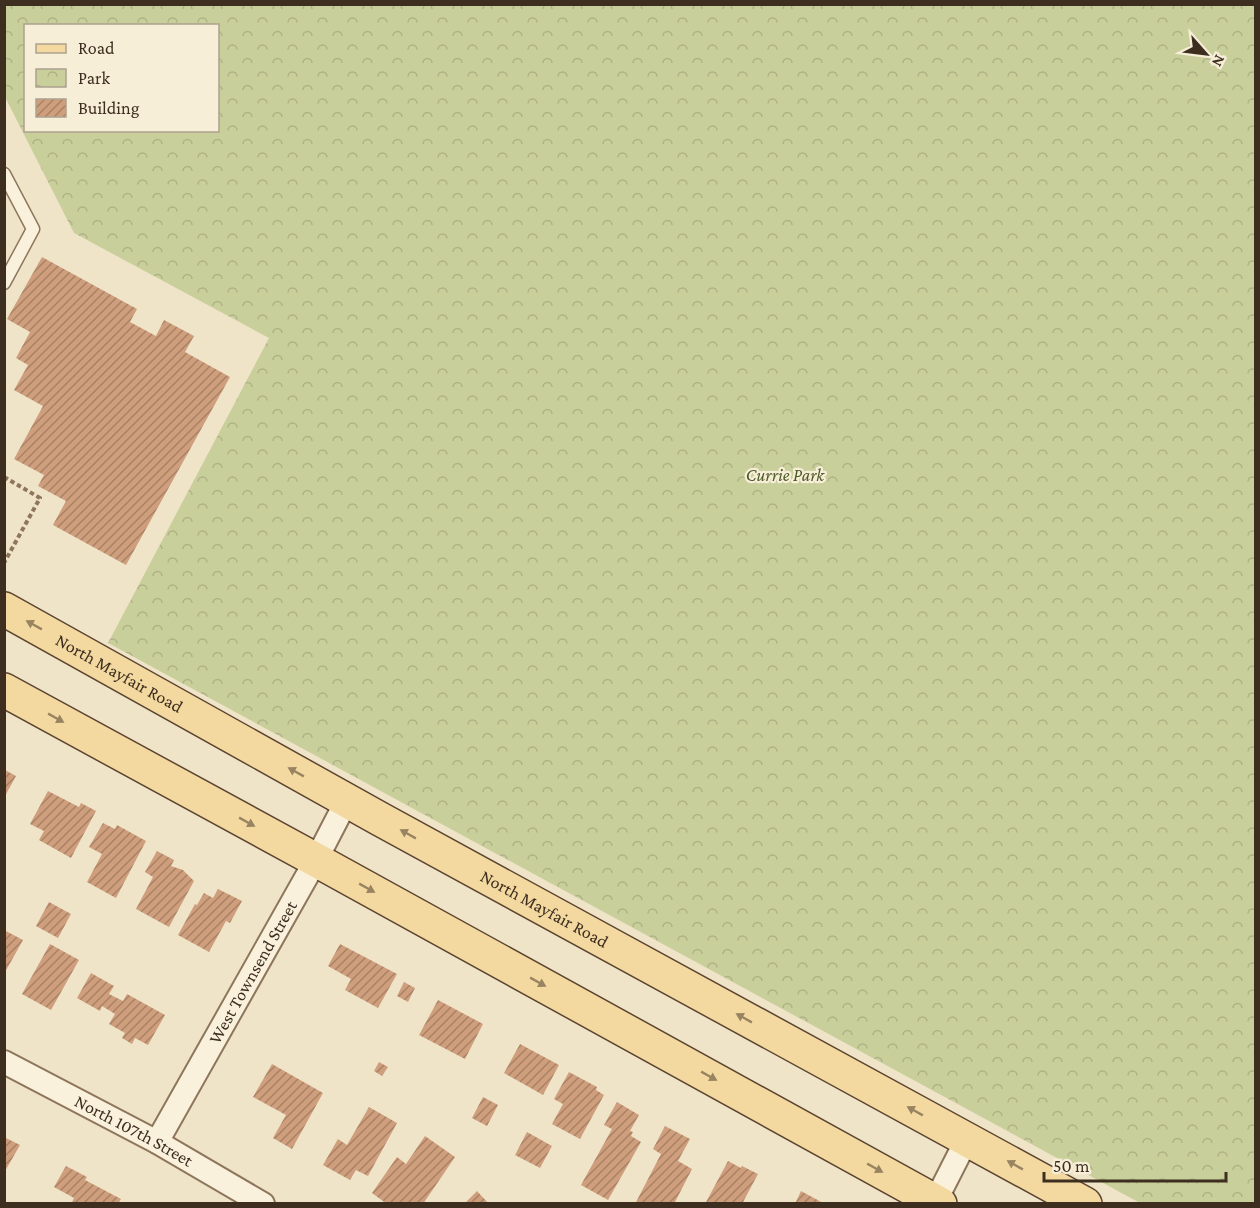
<svg xmlns="http://www.w3.org/2000/svg" width="1260" height="1208" viewBox="0 0 1260 1208" font-family="'Crimson Pro',serif">
<style>
.park{fill:url(#park-crowns);fill-rule:evenodd}
.building{fill:url(#building-hatch)}
.lines{fill:none;stroke-linecap:round;stroke-linejoin:round}
.service-casing{stroke:#8d765c;stroke-width:15}
.minor-casing{stroke:#8d765c;stroke-width:26}
.primary-casing{stroke:#5b4430;stroke-width:36}
.path{stroke:#8d765c;stroke-width:4;stroke-dasharray:4.5 3;stroke-linecap:butt}
.service{stroke:#faf1dc;stroke-width:12}
.minor{stroke:#faf1dc;stroke-width:22}
.primary{stroke:#f3d9a0;stroke-width:33}
.oneway{fill:#988460}
.labels{text-anchor:middle;stroke-width:4.5;stroke-linejoin:round;paint-order:stroke}
.park-label{font-size:18px;font-style:italic;fill:#4d5a26;stroke:#f7eed8}
.street-label{font-size:18px;fill:#3d2e20;stroke:#f7eed8}
</style>
<defs>
<pattern id="park-crowns" width="20" height="18" patternUnits="userSpaceOnUse" patternTransform="scale(1.5)"><rect width="20" height="18" fill="#c9cf9b"/><path d="M2 6a3 3 0 1 1 6 0M12 15a3 3 0 1 1 6 0" fill="none" stroke="#aeb285"/></pattern>
<pattern id="building-hatch" width="6" height="6" patternUnits="userSpaceOnUse" patternTransform="scale(1.5)"><rect width="6" height="6" fill="#cf9f7d"/><path d="M-1 1l2-2M0 6l6-6M5 7l2-2" fill="none" stroke="#a98266"/></pattern>
</defs>
<rect width="100%" height="100%" fill="#f0e4c8"/>
<path class="park" d="M 5,4 L 1255,5 L 1255,1203 L 1140,1203 L 108,643 L 269,338 L 74,233 L 5,97 ZM 26,26 L 218,26 L 218,130 L 26,130 Z"/>
<path class="building" d="M 42,257 L 137,309 L 130,322 L 156,336 L 164,320 L 194,336 L 185,352 L 230,377 L 126,565 L 53,525 L 66,501 L 38,486 L 44,475 L 14,459 L 43,406 L 14,390 L 28,365 L 16,358 L 30,332 L 7,319 Z
M 5,770 L 16,776 L 5,796 Z
M 48,791 L 79,807 L 81,803 L 96,811 L 71,858 L 39,840 L 44,831 L 30,824 Z
M 103,823 L 115,829 L 117,825 L 146,841 L 116,898 L 87,882 L 102,854 L 89,847 Z
M 157,851 L 174,860 L 171,866 L 183,870 L 194,881 L 169,927 L 136,909 L 153,877 L 145,872 Z
M 218,889 L 242,901 L 230,923 L 226,921 L 209,952 L 178,935 L 195,904 L 197,905 L 204,893 L 213,898 Z
M 49,902 L 71,914 L 58,938 L 36,926 Z
M 4,930 L 23,940 L 4,974 Z
M 50,944 L 79,960 L 51,1010 L 22,994 Z
M 340,944 L 397,974 L 378,1008 L 345,990 L 351,979 L 328,966 Z
M 91,973 L 114,986 L 109,994 L 123,1001 L 127,994 L 165,1015 L 148,1045 L 135,1038 L 132,1044 L 122,1038 L 125,1033 L 109,1024 L 115,1014 L 102,1006 L 100,1011 L 77,998 Z
M 404,982 L 415,988 L 408,1002 L 397,996 Z
M 438,1000 L 483,1024 L 465,1059 L 419,1035 Z
M 520,1044 L 559,1065 L 543,1095 L 504,1073 Z
M 379,1062 L 388,1067 L 382,1076 L 374,1071 Z
M 272,1064 L 323,1093 L 292,1149 L 273,1138 L 286,1115 L 253,1097 Z
M 569,1072 L 597,1087 L 596,1090 L 604,1095 L 580,1139 L 552,1124 L 563,1104 L 554,1099 Z
M 483,1097 L 498,1105 L 487,1126 L 472,1118 Z
M 617,1102 L 639,1115 L 630,1131 L 633,1132 L 631,1136 L 641,1142 L 608,1200 L 581,1185 L 612,1129 L 604,1125 Z
M 369,1107 L 397,1123 L 368,1176 L 356,1170 L 350,1180 L 323,1165 L 338,1139 L 347,1145 Z
M 665,1126 L 690,1139 L 678,1161 L 692,1169 L 674,1204 L 635,1204 L 661,1154 L 653,1149 Z
M 527,1132 L 552,1146 L 540,1168 L 515,1155 Z
M 425,1136 L 455,1157 L 423,1204 L 387,1204 L 372,1193 L 397,1157 L 406,1164 Z
M 4,1137 L 20,1145 L 4,1173 Z
M 728,1161 L 741,1168 L 742,1166 L 758,1174 L 742,1204 L 705,1204 Z
M 66,1166 L 87,1177 L 85,1180 L 121,1199 L 118,1204 L 71,1204 L 74,1198 L 54,1187 Z
M 477,1191 L 489,1204 L 464,1204 Z
M 801,1191 L 825,1204 L 795,1204 Z"/>
<g class="lines">
<g class="service-casing">
<path id="service" d="M 4,174 L 33,229 L 4,283"/>
</g>
<g class="minor-casing">
<g id="minor">
<path id="s1" d="M 4,1062 L 157,1142 L 263,1204"/>
<path id="s2" d="M 157,1142 L 316,860 L 347,800"/>
<path d="M 934,1204 L 967,1139"/>
</g>
</g>
<g class="primary-casing">
<g id="primary">
<path id="s3" d="M 4,609 L 380,819 L 1085,1204"/>
<path d="M 4,690 L 316,860 L 940,1204"/>
</g>
</g>
<path class="path" d="M 4,477 L 40,498 L 4,563"/>
<use href="#service" class="service"/>
<use href="#minor" class="minor"/>
<use href="#primary" class="primary"/>
</g>
<defs><path id="oneway-solid" d="M-6-.8H1V-3.2L6.5 0L1 3.2V.8H-6Z" transform="scale(1.5)"/></defs>
<g class="oneway">
<use href="#oneway-solid" transform="translate(34 625) rotate(-151)"/>
<use href="#oneway-solid" transform="translate(56 718) rotate(29)"/>
<use href="#oneway-solid" transform="translate(296 772) rotate(-151)"/>
<use href="#oneway-solid" transform="translate(247 822) rotate(29)"/>
<use href="#oneway-solid" transform="translate(408 834) rotate(-151)"/>
<use href="#oneway-solid" transform="translate(367 888) rotate(29)"/>
<use href="#oneway-solid" transform="translate(538 982) rotate(29)"/>
<use href="#oneway-solid" transform="translate(744 1018) rotate(-151)"/>
<use href="#oneway-solid" transform="translate(709 1076) rotate(29)"/>
<use href="#oneway-solid" transform="translate(915 1111) rotate(-151)"/>
<use href="#oneway-solid" transform="translate(1015 1165) rotate(-151)"/>
<use href="#oneway-solid" transform="translate(875 1168) rotate(29)"/>
</g>
<g class="labels">
<g class="park-label">
<text x="785" y="481">Currie Park</text>
</g>
<g class="street-label">
<text dy="6" stroke="none"><textPath href="#s3" startOffset="132">North Mayfair Road</textPath></text>
<text dy="6" stroke="none"><textPath href="#s3" startOffset="618">North Mayfair Road</textPath></text>
<text dy="6" stroke="none"><textPath href="#s2" startOffset="195">West Townsend Street</textPath></text>
<text dy="6" stroke="none"><textPath href="#s1" startOffset="147">North 107th Street</textPath></text>
</g>
</g>
<rect width="1260" height="1208" fill="none" stroke="#3d2e20" stroke-width="12"/>
<rect x="24" y="24" width="195" height="108" fill="#f7eed8" stroke="#ada18e" stroke-width="1.5"/>
<rect x="36" y="44" width="30" height="9" fill="#f3d9a0" stroke="#ada18e" stroke-width="1.5"/>
<text x="78" y="54" font-size="18" fill="#3d2e20">Road</text>
<rect x="36" y="69" width="30" height="18" fill="url(#park-crowns)" stroke="#ada18e" stroke-width="1.5"/>
<text x="78" y="84" font-size="18" fill="#3d2e20">Park</text>
<rect x="36" y="99" width="30" height="18" fill="url(#building-hatch)" stroke="#ada18e" stroke-width="1.5"/>
<text x="78" y="114" font-size="18" fill="#3d2e20">Building</text>
<g transform="translate(1206 54) rotate(118)" stroke="#f7eed8" stroke-width="4.5" paint-order="stroke">
<path d="M0-4.5L10 22L0 15L-10 22Z" fill="#3d2e20"/>
<text y="-9" font-size="16" font-weight="bold" text-anchor="middle" fill="#3d2e20">N</text>
</g>
<path d="M1044 1172v9h182v-9" fill="none" stroke="#3d2e20" stroke-width="3"/>
<text x="1053" y="1172" font-size="18" fill="#3d2e20" stroke="#f7eed8" stroke-width="4.5" paint-order="stroke">50 m</text>
</svg>
